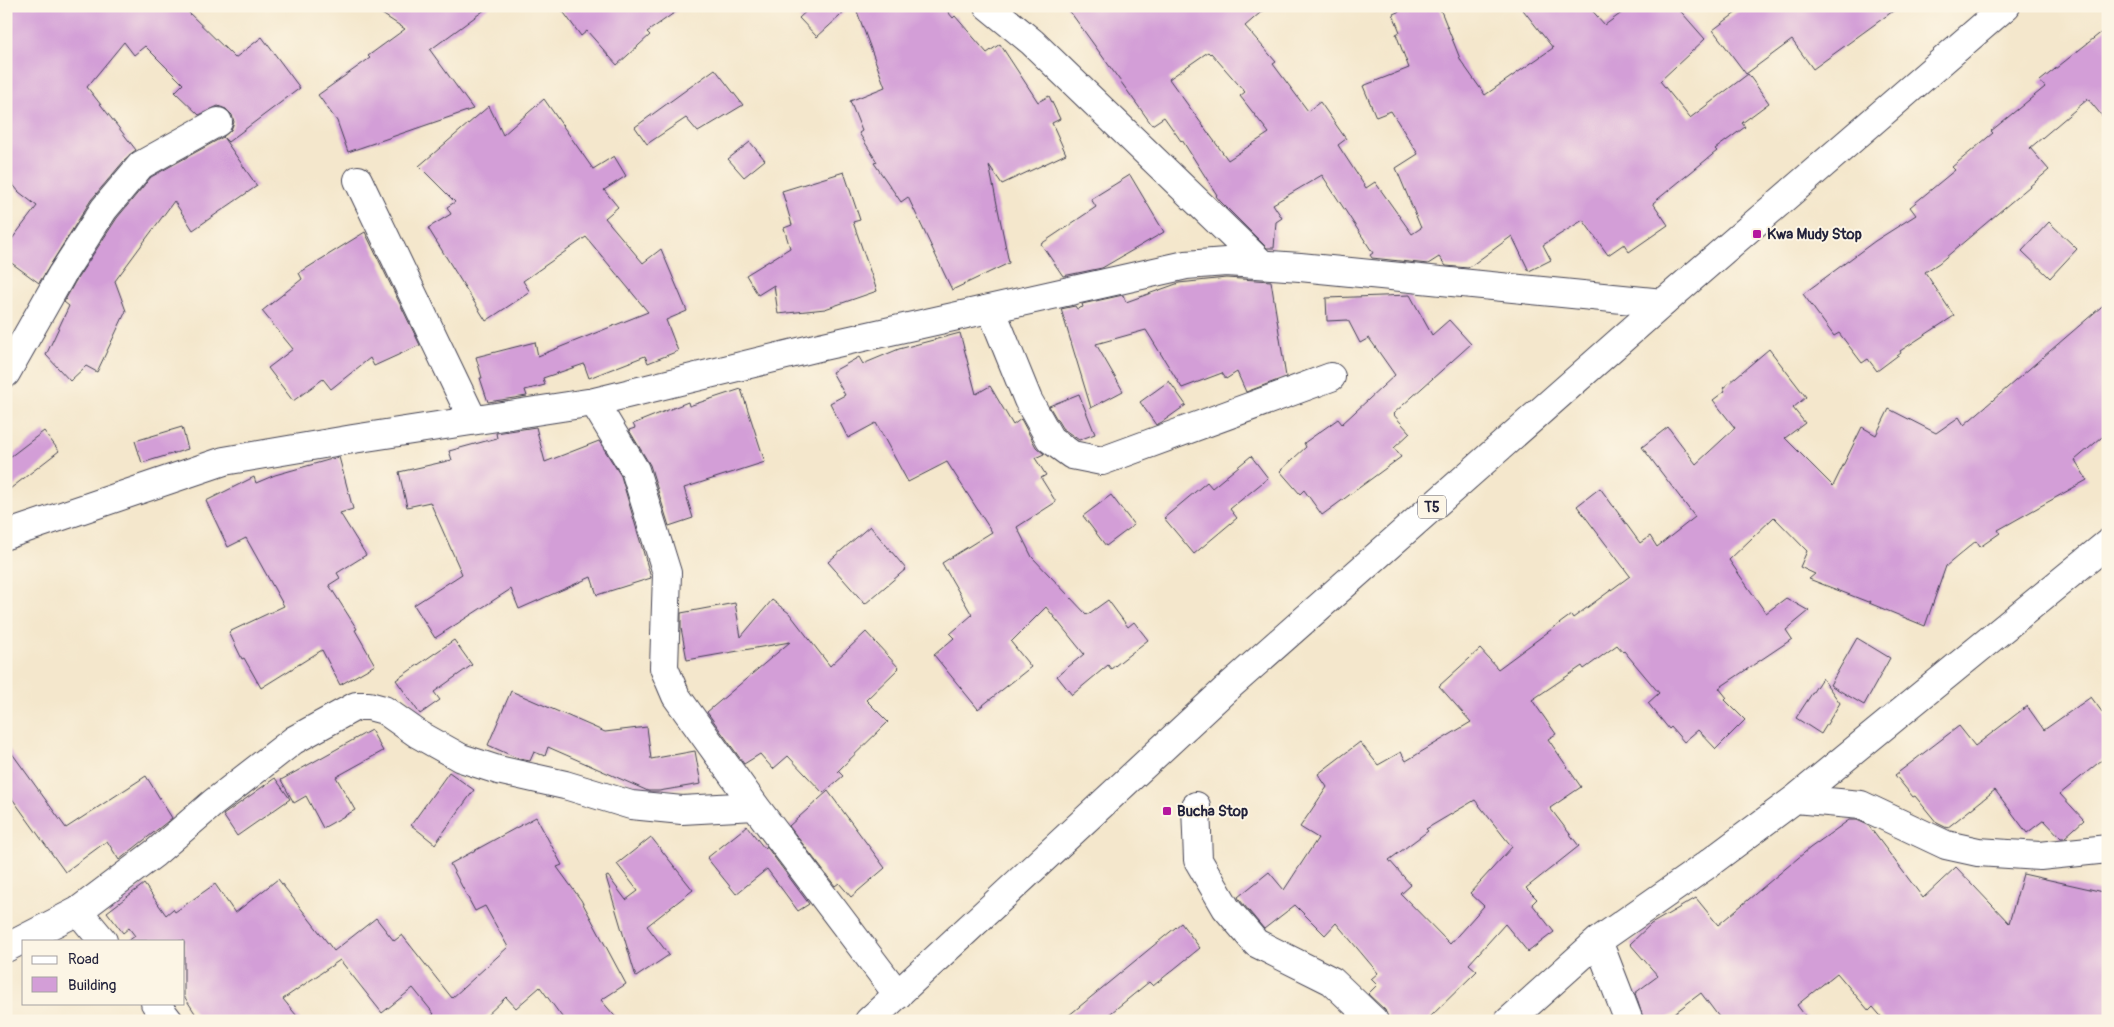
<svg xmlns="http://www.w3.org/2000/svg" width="2114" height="1027" viewBox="0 0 2114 1027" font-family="Pangolin,sans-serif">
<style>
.building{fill:#d39ed7;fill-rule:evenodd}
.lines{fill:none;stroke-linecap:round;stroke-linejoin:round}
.street-casing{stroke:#424051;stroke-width:30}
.highway-casing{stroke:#424051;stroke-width:30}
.street{stroke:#fff;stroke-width:28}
.highway{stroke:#fff;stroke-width:28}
.poi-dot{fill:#b5179e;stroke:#fcf5e5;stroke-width:2}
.labels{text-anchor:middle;stroke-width:4;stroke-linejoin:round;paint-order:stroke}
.shield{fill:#fcf5e5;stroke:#63616e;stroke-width:1}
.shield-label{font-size:14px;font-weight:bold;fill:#22223b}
.poi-label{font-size:15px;font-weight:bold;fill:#22223b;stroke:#fcf5e5;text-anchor:start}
</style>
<rect width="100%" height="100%" fill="#fcf5e5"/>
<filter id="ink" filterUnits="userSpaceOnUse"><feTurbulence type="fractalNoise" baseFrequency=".02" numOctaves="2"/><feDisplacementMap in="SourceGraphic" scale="10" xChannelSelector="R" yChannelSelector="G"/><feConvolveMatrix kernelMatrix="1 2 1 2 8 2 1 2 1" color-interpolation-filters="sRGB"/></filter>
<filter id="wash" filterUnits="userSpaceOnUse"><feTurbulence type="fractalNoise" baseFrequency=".0096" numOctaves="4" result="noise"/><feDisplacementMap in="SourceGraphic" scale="20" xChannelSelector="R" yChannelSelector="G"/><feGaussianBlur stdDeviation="1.12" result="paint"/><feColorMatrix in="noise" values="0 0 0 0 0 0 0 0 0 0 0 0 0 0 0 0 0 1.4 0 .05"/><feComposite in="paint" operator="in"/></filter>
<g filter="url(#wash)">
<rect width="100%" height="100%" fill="#f4e7cc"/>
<g id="blocks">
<path class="building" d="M 6,6 L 182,6 L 235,58 L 262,37 L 300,88 L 228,142 L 223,137 L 231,130 L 234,122 L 232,115 L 226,109 L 218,106 L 199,115 L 175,92 L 183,84 L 145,46 L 134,55 L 124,42 L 87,87 L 136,150 L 129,155 L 91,200 L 39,283 L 6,259 L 6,247 L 37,206 L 19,192 L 6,176 Z
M 370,6 L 490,6 L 430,50 L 473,109 L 348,152 L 337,121 L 318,95 L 370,58 L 368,56 L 405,29 Z
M 559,6 L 684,6 L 647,32 L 650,35 L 617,65 L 587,31 L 581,36 Z
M 812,6 L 851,6 L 817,37 L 799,18 Z
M 855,6 L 943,6 L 953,18 L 955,16 L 987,53 L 1000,44 L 1038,102 L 1049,96 L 1060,119 L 1052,123 L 1066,154 L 1002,184 L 989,165 L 1009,263 L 952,290 L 908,197 L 901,202 L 874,163 L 877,162 L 859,133 L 862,131 L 850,101 L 885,87 Z
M 1066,6 L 1268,6 L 1245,26 L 1276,62 L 1273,64 L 1308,111 L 1320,102 L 1346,139 L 1338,145 L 1366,188 L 1375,182 L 1412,234 L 1421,228 L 1396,168 L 1418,154 L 1391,111 L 1376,117 L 1363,86 L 1409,68 L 1396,34 L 1400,32 L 1393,14 L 1412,6 L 1439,6 L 1461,61 L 1485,95 L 1553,48 L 1520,6 L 1588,6 L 1605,25 L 1631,6 L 1676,6 L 1705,39 L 1660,81 L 1690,118 L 1748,74 L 1769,103 L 1742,123 L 1745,127 L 1715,149 L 1717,151 L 1653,203 L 1668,225 L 1629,252 L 1624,244 L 1608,255 L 1583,220 L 1543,245 L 1551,260 L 1529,271 L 1512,236 L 1468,268 L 1446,266 L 1439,257 L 1428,264 L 1372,258 L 1370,255 L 1373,253 L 1322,175 L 1273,204 L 1282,218 L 1276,222 L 1274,248 L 1267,248 L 1220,201 L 1216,196 L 1217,195 L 1182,140 L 1181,141 L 1164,117 L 1152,125 ZM 1208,52 L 1210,54 L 1211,53 L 1245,92 L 1240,96 L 1269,133 L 1228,160 L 1169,79 Z
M 1745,6 L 1900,6 L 1813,69 L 1792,40 L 1746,74 L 1713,30 Z
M 2108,27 L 2108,123 L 2088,99 L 2030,148 L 2049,170 L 1939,263 L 1925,272 L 1954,316 L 1900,351 L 1901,353 L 1877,371 L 1868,359 L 1862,363 L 1839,333 L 1834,336 L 1803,294 L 1875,241 L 1916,215 L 1910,207 L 1955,170 L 1952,167 L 1993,133 L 1991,131 L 2045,87 L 2040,81 Z
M 715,69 L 743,105 L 698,132 L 686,118 L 647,144 L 635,127 Z
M 544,99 L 593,169 L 614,156 L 626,176 L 604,190 L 618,207 L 605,218 L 643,263 L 661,249 L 687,311 L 666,320 L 678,351 L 648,363 L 645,356 L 589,378 L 584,364 L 543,378 L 545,385 L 525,390 L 527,396 L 488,402 L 480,378 L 482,378 L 476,357 L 535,342 L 538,356 L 648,312 L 586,237 L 523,281 L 530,292 L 486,321 L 428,228 L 451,214 L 447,207 L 455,202 L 419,166 L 489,106 L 503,135 Z
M 223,137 L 257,186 L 193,230 L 174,201 L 115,281 L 126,311 L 97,372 L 86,366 L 70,381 L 46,355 L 69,306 L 64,302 L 75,282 L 117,218 L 151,177 Z
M 750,142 L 765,160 L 744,177 L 728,159 Z
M 844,172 L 860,220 L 853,222 L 877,291 L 825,309 L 778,314 L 774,285 L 758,295 L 746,275 L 790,248 L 784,228 L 792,225 L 782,191 Z
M 1130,175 L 1164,232 L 1102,268 L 1063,276 L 1041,244 L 1096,207 L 1091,199 Z
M 2049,222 L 2077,249 L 2050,278 L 2022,251 Z
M 365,232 L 420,345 L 374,366 L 370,358 L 331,389 L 323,379 L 293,401 L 268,368 L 293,349 L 262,311 L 302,279 L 299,273 Z
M 1226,278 L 1271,281 L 1286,377 L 1246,392 L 1237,372 L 1226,379 L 1222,373 L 1182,388 L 1146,330 L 1096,344 L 1123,391 L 1091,408 L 1061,309 L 1075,306 L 1077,309 L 1083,307 L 1082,304 L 1123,295 L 1126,302 L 1179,283 Z
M 1410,295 L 1432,335 L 1449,320 L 1471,344 L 1393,414 L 1410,433 L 1394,448 L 1401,457 L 1322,515 L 1304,490 L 1300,494 L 1280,471 L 1306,447 L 1304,443 L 1338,419 L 1342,424 L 1395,375 L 1369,338 L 1360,343 L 1348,320 L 1327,321 L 1326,298 Z
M 2108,301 L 2108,432 L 2075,460 L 2087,480 L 1998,530 L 2000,533 L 1980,547 L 1976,541 L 1946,566 L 1925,626 L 1869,603 L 1870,601 L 1868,602 L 1809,579 L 1815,574 L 1800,567 L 1807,551 L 1774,517 L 1729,560 L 1766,613 L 1786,598 L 1809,611 L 1786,630 L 1792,639 L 1719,688 L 1727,698 L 1725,700 L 1745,720 L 1716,749 L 1698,730 L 1684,742 L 1671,727 L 1669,729 L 1648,703 L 1659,693 L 1624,651 L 1623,652 L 1617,645 L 1584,669 L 1582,666 L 1532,700 L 1556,734 L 1548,739 L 1581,787 L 1550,808 L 1579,846 L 1526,888 L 1537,899 L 1532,904 L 1554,932 L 1528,952 L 1505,924 L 1469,964 L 1477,971 L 1426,1021 L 1389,1021 L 1385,1010 L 1368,994 L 1377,985 L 1371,979 L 1378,973 L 1336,923 L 1325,935 L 1295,905 L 1264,929 L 1239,899 L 1238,897 L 1269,872 L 1284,890 L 1318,838 L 1300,827 L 1327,787 L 1318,774 L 1360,742 L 1378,765 L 1401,752 L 1406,761 L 1471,722 L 1439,686 L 1480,649 L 1498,669 L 1571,615 L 1573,618 L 1630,576 L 1577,506 L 1600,488 L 1640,543 L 1650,536 L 1657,547 L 1695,517 L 1642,447 L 1668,427 L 1696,464 L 1735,428 L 1713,400 L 1725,391 L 1723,388 L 1769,349 L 1806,397 L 1793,408 L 1805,423 L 1785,438 L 1833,486 L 1862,427 L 1876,435 L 1889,409 L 1936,433 L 1959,417 L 1964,425 ZM 1475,800 L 1512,847 L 1470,893 L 1484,906 L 1450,944 L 1401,894 L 1411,885 L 1389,860 L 1428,831 L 1426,829 Z
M 960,333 L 976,394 L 990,386 L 1013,425 L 1021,419 L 1036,447 L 1044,454 L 1035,458 L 1046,475 L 1041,478 L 1056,502 L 1017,527 L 1032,557 L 1087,615 L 1108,600 L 1128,627 L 1134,622 L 1148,640 L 1111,669 L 1108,665 L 1072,695 L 1057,676 L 1084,654 L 1046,607 L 1011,642 L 1031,667 L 978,709 L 934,655 L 954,638 L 950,634 L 972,615 L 942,563 L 992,532 L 947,462 L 908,482 L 876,423 L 848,438 L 830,403 L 845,395 L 832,372 L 859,357 L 863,364 L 899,349 Z
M 1169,381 L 1186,405 L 1162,422 L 1156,425 L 1140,402 Z
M 741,389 L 765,462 L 684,488 L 693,518 L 669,526 L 650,465 L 629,430 L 635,428 L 633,424 L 688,402 L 689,406 Z
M 1079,394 L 1095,434 L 1079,440 L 1062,428 L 1049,406 Z
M 182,427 L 188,449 L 142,463 L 135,441 Z
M 536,427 L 545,462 L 599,441 L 621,476 L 651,578 L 597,595 L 591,577 L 519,609 L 511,589 L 435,638 L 414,605 L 462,574 L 430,502 L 407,507 L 399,472 L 452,460 L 449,451 L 497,438 L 496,433 Z
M 44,431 L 59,451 L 6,492 L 6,460 Z
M 1251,456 L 1268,478 L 1230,509 L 1237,518 L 1194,554 L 1164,518 L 1207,482 L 1212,488 Z
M 339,457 L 353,509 L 340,513 L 366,555 L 337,573 L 340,578 L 329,585 L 357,629 L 355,630 L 375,665 L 340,685 L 322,650 L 261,688 L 244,658 L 242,659 L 229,632 L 284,606 L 246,538 L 228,547 L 206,501 L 254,477 L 256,483 L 275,475 Z
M 1111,495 L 1134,525 L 1106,546 L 1083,516 Z
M 870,526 L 906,569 L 865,604 L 828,562 Z
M 772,600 L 789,613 L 830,666 L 866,632 L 899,668 L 866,700 L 888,722 L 838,771 L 843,776 L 823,793 L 788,756 L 773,769 L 760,754 L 744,764 L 707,712 L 790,642 L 687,660 L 681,628 L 681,613 L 735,603 L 741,637 Z
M 1857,638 L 1890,658 L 1864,705 L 1830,685 Z
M 454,640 L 472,665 L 434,692 L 440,700 L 420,714 L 396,680 Z
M 1822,678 L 1840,703 L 1821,734 L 1796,718 Z
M 511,691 L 605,732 L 647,727 L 651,759 L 695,751 L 701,784 L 659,791 L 648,791 L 548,747 L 545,756 L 534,752 L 530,761 L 519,759 L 488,745 Z
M 2091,697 L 2108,720 L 2108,755 L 2060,794 L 2084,820 L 2064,838 L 2061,838 L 2044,820 L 2027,833 L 1995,790 L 1947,828 L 1937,823 L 1915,796 L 1913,797 L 1895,775 L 1959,726 L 1975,746 L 2027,706 L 2044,730 Z
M 371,730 L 383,751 L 336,777 L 355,810 L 323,828 L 306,796 L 294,803 L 281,780 Z
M 6,745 L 66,828 L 146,776 L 172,818 L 119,860 L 107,841 L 65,872 L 6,790 Z
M 449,772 L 474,790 L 435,844 L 411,825 Z
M 275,778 L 290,799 L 237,836 L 223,815 Z
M 828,791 L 885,868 L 851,897 L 839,883 L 835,886 L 789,826 Z
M 536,817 L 562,865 L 557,867 L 581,900 L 626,984 L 601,1000 L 619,1021 L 565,1021 L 540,987 L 516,1008 L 506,997 L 481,1021 L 426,1021 L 434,1014 L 413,988 L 382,1013 L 340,960 L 283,999 L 301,1021 L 200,1021 L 184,996 L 184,941 L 128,941 L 135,936 L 129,928 L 123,933 L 107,912 L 144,884 L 166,915 L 173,909 L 175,912 L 215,884 L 235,913 L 278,879 L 334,951 L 376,918 L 394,941 L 402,935 L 452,998 L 508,947 L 485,906 L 475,911 L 450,864 Z
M 1849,820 L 1857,820 L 1868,825 L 1923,898 L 1956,867 L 2009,923 L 2023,874 L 2108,893 L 2108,1021 L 1885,1021 L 1873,1007 L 1869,1011 L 1837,973 L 1797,1005 L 1809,1021 L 1722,1021 L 1701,993 L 1664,1021 L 1644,1021 L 1635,993 L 1658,976 L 1630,944 L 1651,924 L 1696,898 L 1718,925 L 1810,848 Z
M 747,826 L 764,848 L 766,846 L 809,904 L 798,911 L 767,869 L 736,894 L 707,858 Z
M 651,837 L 693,890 L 647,926 L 669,955 L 636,977 L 606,877 L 608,876 L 626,900 L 638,891 L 617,864 Z
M 1181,923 L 1200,948 L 1153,986 L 1149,982 L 1101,1021 L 1062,1021 Z"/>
</g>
</g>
<g filter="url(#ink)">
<use href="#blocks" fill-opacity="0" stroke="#424051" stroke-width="1"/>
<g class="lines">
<g class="street-casing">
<path id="street" d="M 988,6 L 1032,42 L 1262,264
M 358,180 L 473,420
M 991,309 L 1028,400 L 1050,439 L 1072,455 L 1102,461 L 1331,377
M 6,373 L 62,274 L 104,209 L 141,165 L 218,122
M 594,402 L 635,470 L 667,573 L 664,668 L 676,696 L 755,806 L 898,995
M 6,535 L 224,461 L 353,439 L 594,402 L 819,347 L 1186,265 L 1226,262 L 1300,267 L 1663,303
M 1795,799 L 1861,805 L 1946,845 L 1978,852 L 2040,856 L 2108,849
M 1196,806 L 1198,860 L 1226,908 L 1256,943 L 1332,981 L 1374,1021
M 78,911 L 103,941
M 1598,941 L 1629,1021
M 6,948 L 78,911 L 155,853 L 213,803 L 294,740 L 356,706 L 369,706 L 384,710 L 418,734 L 461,758 L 498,770 L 565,785 L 631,805 L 682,810 L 755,806
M 155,1003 L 169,1021
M 1509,1021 L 1598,941 L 1704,867 L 1795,799 L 2108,543"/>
</g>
<g class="highway-casing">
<path id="highway" d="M 869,1021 L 1224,691 L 1663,303 L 2006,6"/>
</g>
<use href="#street" class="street"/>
<use href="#highway" class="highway"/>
</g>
</g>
<g class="poi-dot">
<rect x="1752" y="229" width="10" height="10" rx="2.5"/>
<rect x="1162" y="806" width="10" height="10" rx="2.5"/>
</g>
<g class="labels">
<rect class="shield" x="1418" y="495.5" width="28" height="23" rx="4"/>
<g class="shield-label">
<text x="1432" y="512">T5</text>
</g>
<g class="poi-label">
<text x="1767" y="239">Kwa Mudy Stop</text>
<text x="1177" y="816">Bucha Stop</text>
</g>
</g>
<rect width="2114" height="1027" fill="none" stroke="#fcf5e5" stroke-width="25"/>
<rect x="22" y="940" width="162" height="65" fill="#fcf5e5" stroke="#a5a1a1"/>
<rect x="32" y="956" width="25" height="8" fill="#ffffff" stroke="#a5a1a1"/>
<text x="68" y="964" font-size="15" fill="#22223b">Road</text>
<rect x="32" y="977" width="25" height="15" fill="#d39ed7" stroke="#a5a1a1"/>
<text x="68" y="990" font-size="15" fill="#22223b">Building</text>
</svg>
